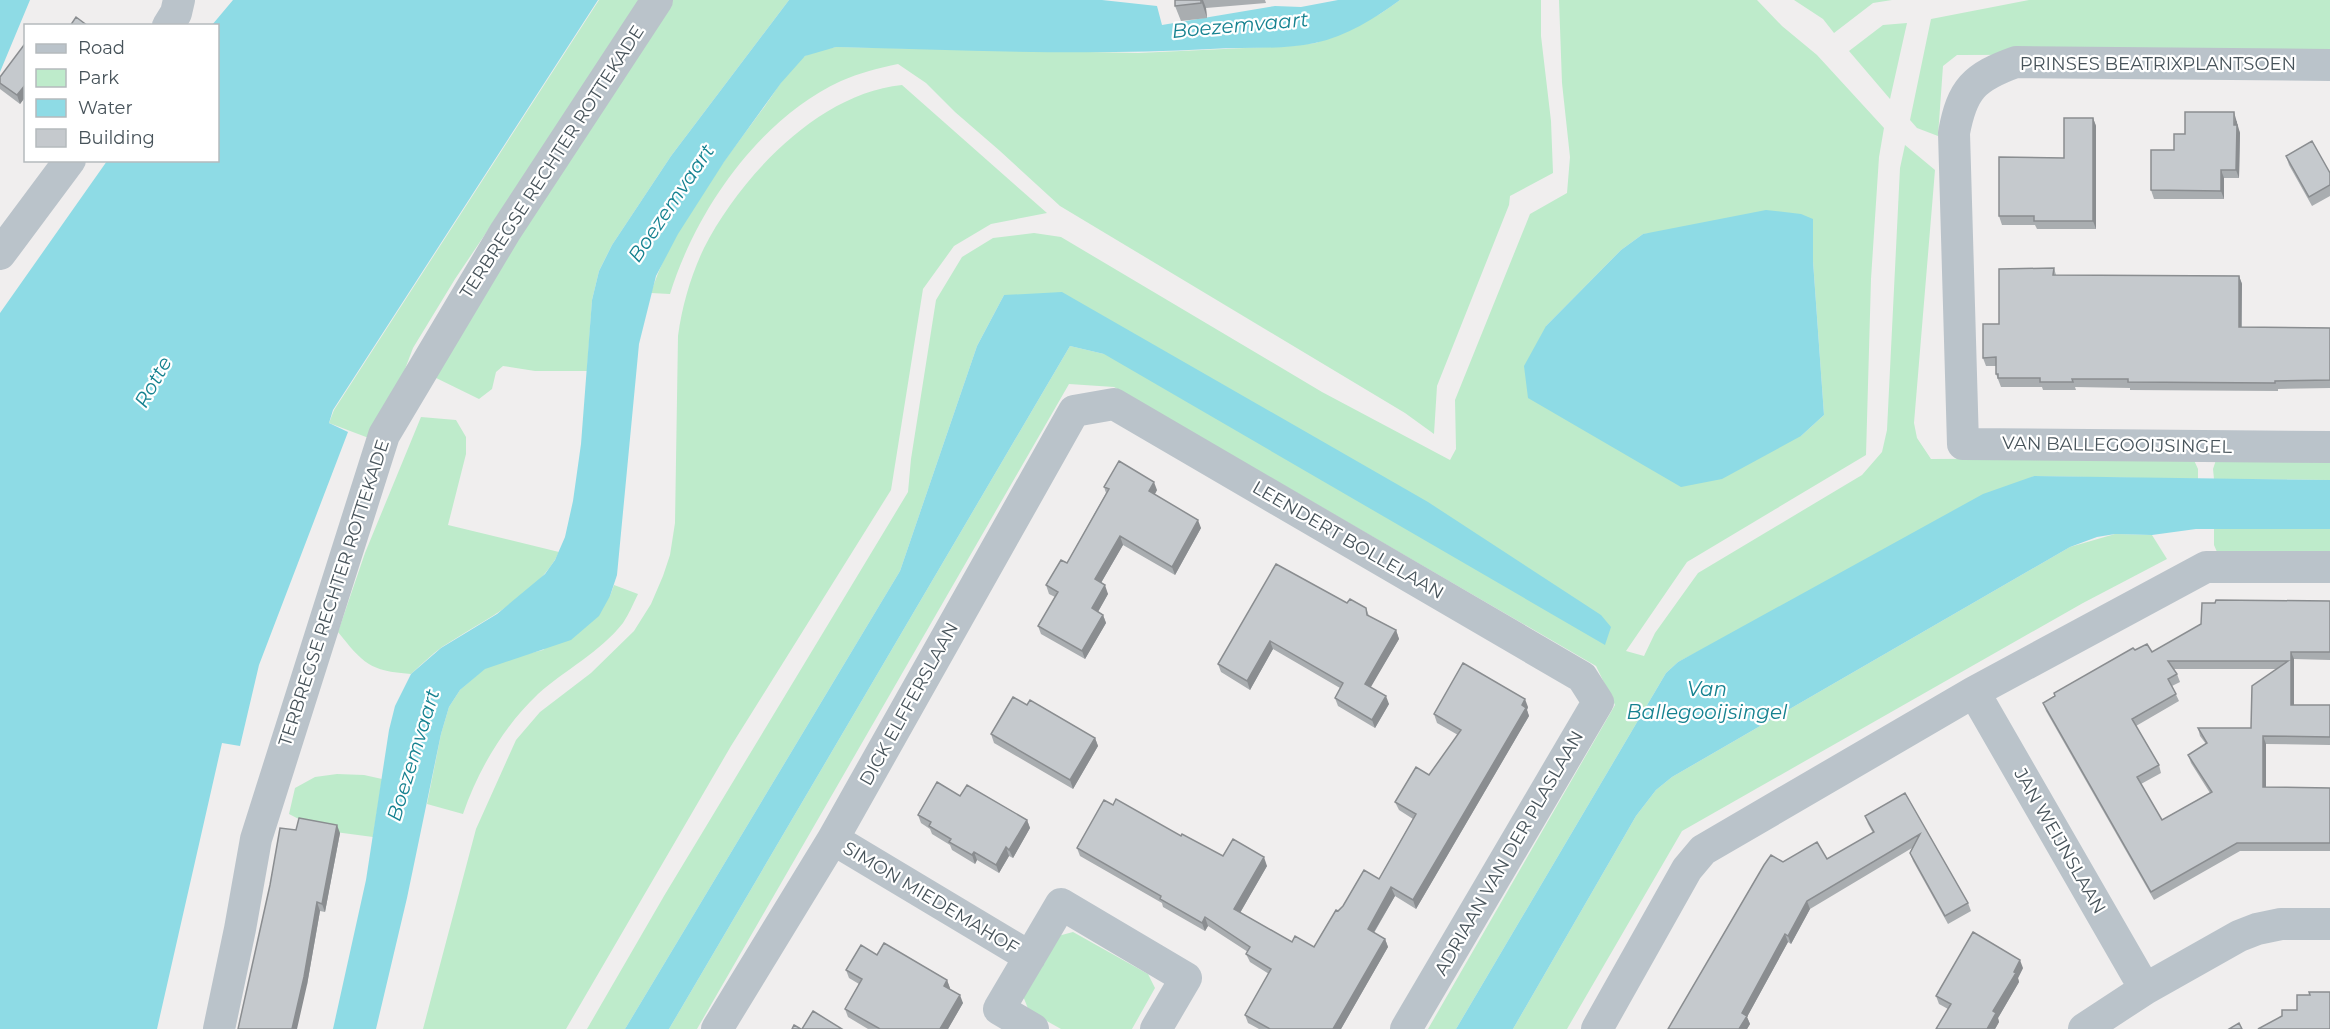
<svg xmlns="http://www.w3.org/2000/svg" width="2330" height="1029" viewBox="0 0 2330 1029" font-family="Montserrat,sans-serif">
<style>
.green{fill:#beebcb;fill-rule:evenodd}
.water{fill:#8edbe5}
.lines{fill:none;stroke-linecap:round;stroke-linejoin:round}
.minor{stroke:#bac3ca;stroke-width:32}
.wall{fill:#a9adb0;fill-rule:evenodd}
.shaded-wall{fill:#8a8d90}
.building{fill:#c5c9cd;stroke:#8a8d90;stroke-width:1.5;fill-rule:evenodd}
.labels{text-anchor:middle;stroke-width:4.5;stroke-linejoin:round;paint-order:stroke}
.street-label{font-size:18px;fill:#47535a;stroke:#fff}
.water-label{font-size:20px;font-style:italic;fill:#168290;stroke:#fff}
</style>
<rect width="100%" height="100%" fill="#f0eeee"/>
<path class="green" d="M 599,0 L 647,0 L 492,224 L 455,279 L 413,348 L 399,385 L 382,443 L 329,423 L 334,410 Z
M 670,0 L 789,0 L 671,156 L 612,245 L 599,271 L 592,300 L 587,371 L 535,371 L 503,366 L 496,372 L 492,389 L 479,399 L 430,375 Z
M 1400,0 L 1541,0 L 1541,36 L 1551,121 L 1553,173 L 1510,196 L 1509,205 L 1437,386 L 1434,434 L 1405,413 L 1060,206 L 1000,151 L 955,112 L 926,83 L 898,64 C 879,68 859,73 841,81 C 759,119 696,210 670,294 L 651,293 C 670,230 726,159 765,106 C 774,93 793,63 805,56 C 813,51 826,49 836,47 L 1138,53 L 1289,46 L 1316,43 L 1380,14 Z
M 1559,0 L 1757,0 L 1782,26 L 1817,55 L 1884,128 L 1879,157 L 1871,279 L 1866,455 L 1687,562 L 1626,651 L 1644,656 L 1655,633 L 1698,573 L 1862,475 L 1882,452 L 1887,430 L 1900,168 L 1905,145 L 1935,170 L 1914,423 L 1917,438 L 1931,459 L 2193,458 L 2198,469 L 2198,479 L 2034,476 L 1678,662 L 1666,673 L 1456,1029 L 1428,1029 L 1615,705 L 1596,666 L 1114,387 L 1069,384 L 697,1029 L 669,1029 L 1070,346 L 1104,354 L 1004,295 L 977,346 L 900,571 L 625,1029 L 587,1029 L 664,896 L 908,492 L 911,459 L 936,300 L 962,257 L 993,238 L 1034,233 L 1061,237 L 1322,392 L 1450,460 L 1456,449 L 1455,400 L 1530,214 L 1567,193 L 1570,157 L 1562,83 ZM 1813,219 L 1813,261 L 1824,415 L 1801,436 L 1546,326 L 1621,250 L 1643,234 Z
M 1794,0 L 1892,0 L 1873,3 L 1834,33 L 1823,19 Z
M 2029,0 L 2330,0 L 2330,54 L 1957,55 L 1943,66 L 1938,136 L 1917,128 L 1910,120 L 1931,19 Z
M 1907,23 L 1890,99 L 1849,51 L 1883,25 Z
M 902,85 L 1047,213 L 991,224 L 954,246 L 923,289 L 891,490 L 731,746 L 566,1029 L 423,1029 L 476,829 L 516,740 L 540,712 L 591,673 L 634,631 L 651,604 L 663,576 L 670,555 L 675,523 L 678,336 C 682,306 691,275 704,248 C 740,177 819,93 902,85 Z
M 421,417 L 456,420 L 466,437 L 466,454 L 448,525 L 559,552 C 540,594 480,622 442,647 C 431,655 421,665 411,674 C 369,671 363,663 338,632 L 365,553 Z
M 2217,457 L 2330,458 L 2330,480 L 2214,479 L 2213,469 Z
M 2214,529 L 2330,529 L 2330,552 L 2217,552 L 2214,545 Z
M 2115,534 L 2152,535 L 2167,559 L 2083,603 L 1682,831 L 1567,1029 L 1513,1029 L 1636,816 L 1656,790 L 1672,777 L 2070,547 Z
M 614,585 L 638,594 C 633,604 629,614 623,623 C 600,652 565,670 538,694 C 504,726 478,770 463,814 L 427,804 L 441,734 L 449,707 L 460,690 L 485,668 L 507,659 L 543,650 L 610,596 Z
M 337,774 L 364,775 L 382,779 L 373,837 L 320,830 L 289,814 L 295,788 L 315,777 Z
M 1073,932 L 1148,974 L 1155,988 L 1132,1029 L 1061,1029 L 1029,1011 L 1023,996 L 1058,936 Z"/>
<path class="water" d="M 0,0 L 30,0 L 0,72 Z
M 233,0 L 598,0 L 333,410 L 329,423 L 348,432 L 259,665 L 240,746 L 222,743 L 157,1029 L 0,1029 L 0,313 L 107,161 L 218,160 L 218,26 L 212,25 Z
M 789,0 L 1102,0 L 1157,6 L 1162,25 L 1275,6 L 1301,7 L 1338,0 L 1400,0 C 1374,19 1347,36 1315,43 C 1281,50 1245,47 1210,49 C 1086,56 961,50 836,47 L 805,56 L 781,83 L 724,162 L 678,234 L 656,276 L 639,344 L 617,575 L 610,596 L 599,616 L 571,640 L 485,669 L 460,690 L 449,707 L 441,734 L 407,898 L 376,1029 L 333,1029 L 366,880 L 389,730 L 395,706 L 411,674 L 441,648 L 497,614 L 545,574 L 555,560 L 565,537 L 573,501 L 581,444 L 592,300 L 599,271 L 612,245 L 671,156 Z
M 1766,210 L 1801,214 L 1813,219 L 1813,261 L 1824,415 L 1801,436 L 1722,479 L 1681,487 L 1528,398 L 1524,366 L 1546,326 L 1621,250 L 1643,234 Z
M 1062,292 L 1428,502 L 1601,615 L 1611,627 L 1605,645 L 1104,354 L 1070,346 L 669,1029 L 625,1029 L 900,571 L 977,346 L 1004,295 Z
M 2034,476 L 2330,480 L 2330,529 L 2196,529 L 2152,535 L 2115,534 L 2097,537 L 2070,547 L 1672,777 L 1656,790 L 1636,816 L 1513,1029 L 1456,1029 L 1666,673 L 1678,662 L 1983,494 Z"/>
<g class="lines">
<path class="minor" d="M 168,26 L 176,13 L 179,0
M 2330,65 L 2016,62 C 1974,77 1962,89 1954,133 L 1963,444 L 2330,447
M 0,254 L 70,160
M 1974,692 L 2145,989
M 833,839 L 1030,957
M 219,1029 L 240,929 L 256,839 L 384,435 L 505,232 L 657,0
M 717,1029 L 833,839 L 1074,411 L 1114,404 L 1582,677 L 1598,702 L 1406,1029
M 1033,1029 L 999,1009 L 1061,904 L 1186,978 L 1156,1029
M 1597,1029 L 1687,869 L 1703,850 L 1974,692 L 2206,567 L 2330,567
M 2084,1029 L 2145,989 L 2239,936 L 2257,929 L 2281,924 L 2330,924"/>
</g>
<path class="wall" d="M 1175,0 L 1265,0 L 1266,3 L 1206,8 L 1207,18 L 1181,21 L 1175,6 Z
M 26,45 L 26,96 L 20,104 L 0,89 L 0,77 Z
M 2093,118 L 2096,126 L 2096,229 L 2037,229 L 2035,225 L 2002,225 L 1999,216 L 2064,158 Z
M 2237,121 L 2237,126 L 2240,133 L 2239,178 L 2224,178 L 2224,199 L 2154,199 L 2151,190 L 2174,150 L 2185,134 Z
M 2286,156 L 2330,173 L 2330,196 L 2312,206 L 2289,165 Z
M 2054,268 L 2056,275 L 2239,276 L 2242,284 L 2242,327 L 2330,328 L 2330,388 L 2278,389 L 2278,391 L 2130,390 L 2130,388 L 2075,387 L 2076,390 L 2043,390 L 2042,387 L 2001,387 L 1996,374 L 1996,366 L 1986,366 L 1983,358 L 1999,324 Z
M 1104,487 L 1157,490 L 1155,494 L 1201,528 L 1175,575 L 1123,545 L 1101,583 L 1108,594 L 1098,612 L 1103,615 L 1106,623 L 1085,659 L 1041,634 L 1038,626 L 1055,597 L 1049,594 L 1046,585 L 1067,563 L 1106,493 Z
M 2330,601 L 2330,660 L 2294,659 L 2294,705 L 2330,705 L 2330,745 L 2266,744 L 2266,787 L 2330,788 L 2330,851 L 2240,851 L 2154,900 L 2046,711 L 2043,703 L 2135,650 L 2152,652 ZM 2174,669 L 2277,669 L 2251,728 L 2198,728 L 2200,736 L 2206,744 L 2188,755 L 2191,763 L 2210,793 L 2162,820 L 2141,784 L 2161,773 L 2159,765 L 2136,726 L 2179,701 L 2172,686 L 2180,682 L 2177,674 Z
M 1347,603 L 1366,608 L 1369,616 L 1396,630 L 1399,639 L 1370,687 L 1389,704 L 1375,728 L 1338,706 L 1335,698 L 1340,688 L 1273,649 L 1250,690 L 1221,672 L 1218,664 Z
M 1027,705 L 1095,738 L 1098,746 L 1073,789 L 994,743 L 991,734 Z
M 1528,707 L 1527,710 L 1529,716 L 1416,909 L 1395,896 L 1374,933 L 1385,939 L 1388,947 L 1341,1029 L 1259,1029 L 1248,1023 L 1245,1015 L 1269,974 L 1250,962 L 1246,954 L 1248,952 L 1208,926 L 1205,931 L 1163,907 L 1162,903 L 1080,856 L 1077,848 L 1113,805 L 1223,856 L 1267,866 L 1240,913 L 1292,942 L 1314,947 L 1338,911 L 1379,879 L 1413,819 L 1399,810 L 1395,802 L 1429,775 L 1458,735 L 1437,723 L 1434,714 Z
M 1905,793 L 1968,903 L 1971,911 L 1948,924 L 1913,861 L 1910,853 L 1912,848 L 1810,909 L 1791,944 L 1788,942 L 1747,1017 L 1750,1024 L 1747,1029 L 1668,1029 L 1827,859 L 1873,833 L 1868,824 L 1865,816 Z
M 960,796 L 1027,820 L 1030,828 L 1013,858 L 1009,856 L 999,873 L 977,860 L 975,864 L 952,850 L 950,845 L 932,834 L 930,829 L 921,823 L 918,815 Z
M 296,830 L 340,833 L 325,912 L 320,911 L 307,985 L 270,885 Z
M 877,955 L 947,980 L 950,989 L 963,1003 L 948,1029 L 868,1029 L 848,1017 L 845,1009 L 859,984 L 849,978 L 846,970 Z
M 2023,968 L 2018,978 L 2019,982 L 1998,1018 L 1999,1022 L 1995,1029 L 1936,1029 L 1948,1009 L 1939,1004 L 1936,996 Z"/>
<path class="shaded-wall" d="M 1201,0 L 1203,0 L 1206,8 L 1207,18 Z
M 26,84 L 26,96 L 20,104 L 17,95 Z
M 2234,112 L 2240,133 L 2239,178 L 2236,170 Z
M 2093,118 L 2096,126 L 2096,229 L 2093,221 Z
M 2221,170 L 2224,178 L 2224,199 L 2221,191 Z
M 2239,276 L 2242,284 L 2241,335 L 2239,327 Z
M 1154,482 L 1157,490 L 1152,499 L 1149,491 Z
M 1198,520 L 1201,528 L 1175,575 L 1172,567 Z
M 1120,536 L 1123,545 L 1098,588 L 1095,579 Z
M 1105,585 L 1108,594 L 1095,617 L 1092,608 Z
M 1103,615 L 1106,623 L 1085,659 L 1082,651 Z
M 1396,630 L 1399,639 L 1368,692 L 1365,684 Z
M 1270,641 L 1273,649 L 1250,690 L 1247,681 Z
M 2291,652 L 2294,659 L 2294,713 L 2291,705 Z
M 1386,696 L 1389,704 L 1375,728 L 1372,720 Z
M 1525,699 L 1528,707 L 1527,710 L 1529,716 L 1416,909 L 1413,900 Z
M 2263,736 L 2266,744 L 2266,795 L 2263,787 Z
M 1095,738 L 1098,746 L 1073,789 L 1070,780 Z
M 1027,820 L 1030,828 L 1013,858 L 1009,850 Z
M 337,825 L 340,833 L 325,912 L 322,904 Z
M 1006,847 L 1009,856 L 999,873 L 996,865 Z
M 974,852 L 977,860 L 975,864 L 972,855 Z
M 1264,857 L 1267,866 L 1237,918 L 1234,909 Z
M 1391,887 L 1395,896 L 1371,937 L 1368,929 Z
M 1807,901 L 1810,909 L 1791,944 L 1788,936 Z
M 317,902 L 320,911 L 307,985 L 297,1029 L 292,1029 Z
M 1205,917 L 1208,926 L 1205,931 L 1202,923 Z
M 1785,934 L 1788,942 L 1747,1017 L 1750,1024 L 1747,1029 L 1739,1029 L 1742,1013 Z
M 1385,939 L 1388,947 L 1341,1029 L 1333,1029 Z
M 2020,960 L 2023,968 L 2018,978 L 2019,982 L 1998,1018 L 1999,1022 L 1995,1029 L 1987,1029 L 1993,1011 Z
M 947,980 L 950,988 L 947,994 L 944,986 Z
M 960,995 L 963,1003 L 948,1029 L 940,1029 Z"/>
<path class="building" d="M 1175,0 L 1201,0 L 1201,3 L 1175,6 Z
M 76,17 L 88,26 L 70,26 Z
M 24,45 L 26,45 L 26,84 L 17,95 L 0,83 L 0,77 Z
M 2185,112 L 2234,112 L 2234,125 L 2237,125 L 2236,170 L 2221,170 L 2221,191 L 2151,190 L 2151,150 L 2174,150 L 2174,134 L 2185,134 Z
M 2064,118 L 2093,118 L 2093,221 L 2034,221 L 2034,216 L 1999,216 L 1999,157 L 2064,158 Z
M 2312,141 L 2330,173 L 2330,185 L 2309,197 L 2286,156 Z
M 2054,268 L 2053,275 L 2239,276 L 2239,327 L 2330,328 L 2330,380 L 2275,381 L 2275,383 L 2128,382 L 2128,379 L 2072,379 L 2073,382 L 2040,382 L 2040,378 L 1998,378 L 1998,374 L 1996,374 L 1996,357 L 1983,358 L 1983,324 L 1999,324 L 1999,269 Z
M 1119,461 L 1154,482 L 1149,491 L 1198,520 L 1172,567 L 1120,536 L 1095,579 L 1105,585 L 1092,608 L 1103,615 L 1082,651 L 1038,626 L 1058,592 L 1046,585 L 1061,560 L 1067,563 L 1109,489 L 1104,487 Z
M 1276,564 L 1347,603 L 1350,599 L 1366,608 L 1367,615 L 1396,630 L 1365,684 L 1386,696 L 1372,720 L 1335,698 L 1343,683 L 1270,641 L 1247,681 L 1218,664 Z
M 2216,600 L 2330,601 L 2330,652 L 2291,652 L 2291,705 L 2330,705 L 2330,737 L 2263,736 L 2263,787 L 2330,788 L 2330,843 L 2237,843 L 2151,892 L 2043,703 L 2055,696 L 2054,693 L 2133,648 L 2135,650 L 2147,644 L 2152,652 L 2201,624 L 2202,603 L 2215,603 ZM 2168,661 L 2288,661 L 2252,686 L 2251,728 L 2198,728 L 2207,743 L 2188,755 L 2212,792 L 2162,820 L 2137,777 L 2159,765 L 2132,719 L 2176,694 L 2168,679 L 2177,674 Z
M 1463,663 L 1525,699 L 1522,705 L 1526,708 L 1413,900 L 1391,887 L 1368,929 L 1385,939 L 1333,1029 L 1270,1029 L 1245,1015 L 1271,969 L 1246,954 L 1250,947 L 1205,917 L 1202,923 L 1160,899 L 1161,896 L 1077,848 L 1104,800 L 1113,805 L 1116,799 L 1181,836 L 1182,834 L 1223,856 L 1233,839 L 1264,857 L 1234,909 L 1292,942 L 1295,936 L 1314,947 L 1336,910 L 1338,911 L 1343,906 L 1364,870 L 1379,879 L 1416,814 L 1395,802 L 1416,767 L 1429,775 L 1461,730 L 1434,714 Z
M 1013,697 L 1027,705 L 1030,700 L 1095,738 L 1070,780 L 991,734 Z
M 937,782 L 960,796 L 967,785 L 1027,820 L 1009,850 L 1006,847 L 996,865 L 974,852 L 972,855 L 949,842 L 951,839 L 929,826 L 931,822 L 918,815 Z
M 1905,793 L 1968,903 L 1945,916 L 1910,853 L 1920,834 L 1807,901 L 1788,936 L 1785,934 L 1742,1013 L 1747,1016 L 1739,1029 L 1668,1029 L 1764,865 L 1771,855 L 1783,862 L 1817,842 L 1827,859 L 1874,832 L 1865,816 Z
M 299,818 L 337,825 L 322,904 L 317,902 L 304,977 L 292,1029 L 238,1029 L 270,885 L 280,828 L 296,830 Z
M 1973,932 L 2020,960 L 2014,972 L 2016,973 L 1993,1011 L 1996,1013 L 1987,1029 L 1936,1029 L 1951,1004 L 1936,996 Z
M 884,943 L 947,980 L 944,986 L 960,995 L 940,1029 L 880,1029 L 845,1009 L 862,979 L 846,970 L 861,945 L 877,955 Z
M 2309,992 L 2330,992 L 2330,1029 L 2258,1029 L 2282,1016 L 2282,1010 L 2297,1010 L 2297,995 L 2310,995 Z
M 813,1011 L 842,1029 L 802,1029 Z
M 2239,1023 L 2242,1029 L 2229,1029 Z
M 794,1025 L 801,1029 L 792,1029 Z"/>
<g class="labels">
<g class="street-label">
<text x="2158" y="70">PRINSES BEATRIXPLANTSOEN</text>
<text transform="translate(552 162) rotate(-57)" y="6">TERBREGSE RECHTER ROTTEKADE</text>
<text transform="translate(2117 445) rotate(1)" y="6">VAN BALLEGOOIJSINGEL</text>
<text transform="translate(1348 540) rotate(30)" y="6">LEENDERT BOLLELAAN</text>
<text transform="translate(334 593) rotate(-72)" y="6">TERBREGSE RECHTER ROTTEKADE</text>
<text transform="translate(909 704) rotate(-61)" y="6">DICK ELFFERSLAAN</text>
<text transform="translate(2060 841) rotate(60)" y="6">JAN WEIJNSLAAN</text>
<text transform="translate(1509 853) rotate(-60)" y="6">ADRIAAN VAN DER PLASLAAN</text>
<text transform="translate(931 898) rotate(31)" y="6">SIMON MIEDEMAHOF</text>
</g>
<g class="water-label">
<text transform="translate(1240 25) rotate(-5)" y="7">Boezemvaart</text>
<text transform="translate(671 203) rotate(-56)" y="7">Boezemvaart</text>
<text transform="translate(153 382) rotate(-61)" y="7">Rotte</text>
<text x="1707" y="696">Van<tspan x="1707" dy="23">Ballegooijsingel</tspan></text>
<text transform="translate(413 755) rotate(-73)" y="7">Boezemvaart</text>
</g>
</g>
<rect x="24" y="24" width="195" height="138" fill="#ffffff" stroke="#b5babd" stroke-width="1.5"/>
<rect x="36" y="44" width="30" height="9" fill="#bac3ca" stroke="#b5babd" stroke-width="1.5"/>
<text x="78" y="54" font-size="18" fill="#47535a">Road</text>
<rect x="36" y="69" width="30" height="18" fill="#beebcb" stroke="#b5babd" stroke-width="1.5"/>
<text x="78" y="84" font-size="18" fill="#47535a">Park</text>
<rect x="36" y="99" width="30" height="18" fill="#8edbe5" stroke="#b5babd" stroke-width="1.5"/>
<text x="78" y="114" font-size="18" fill="#47535a">Water</text>
<rect x="36" y="129" width="30" height="18" fill="#c5c9cd" stroke="#b5babd" stroke-width="1.5"/>
<text x="78" y="144" font-size="18" fill="#47535a">Building</text>
</svg>
